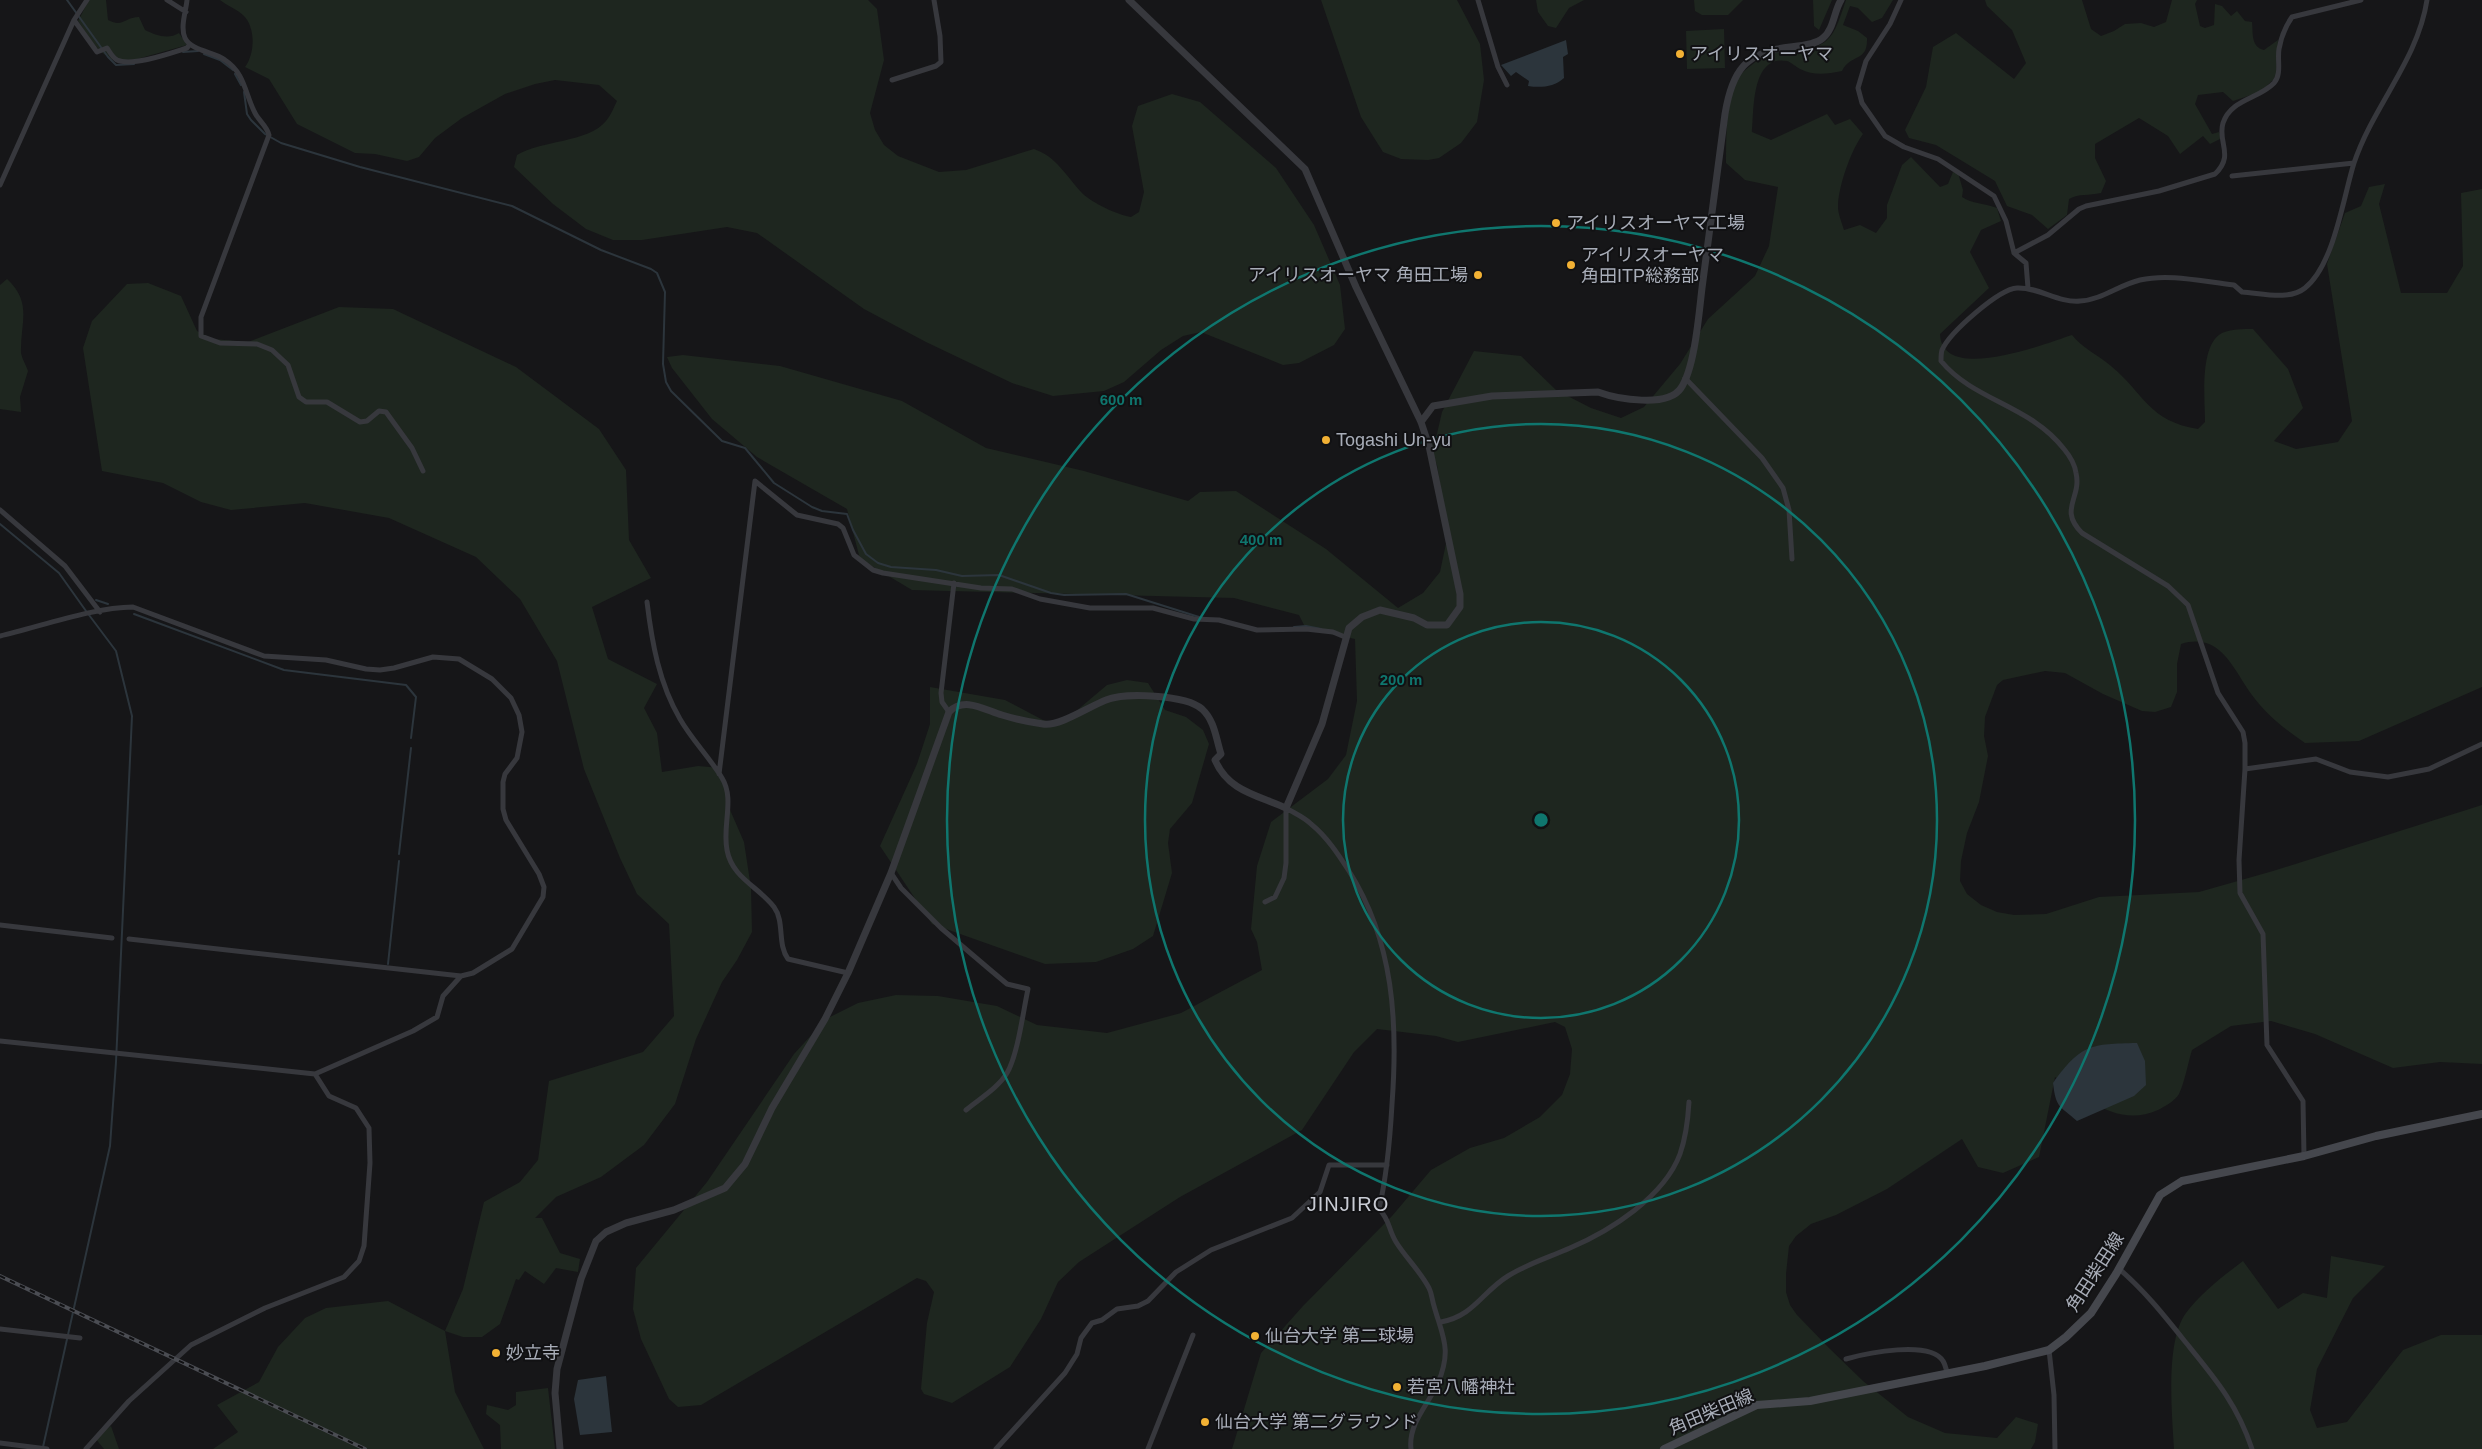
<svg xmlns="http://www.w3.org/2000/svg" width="2482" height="1449" viewBox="0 0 2482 1449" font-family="Helvetica,'Noto Sans JP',sans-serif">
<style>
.green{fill:#1e261f}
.water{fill:#2c353c}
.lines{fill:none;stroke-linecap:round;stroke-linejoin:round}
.stream{stroke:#2c353c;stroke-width:2}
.minor{stroke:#37383d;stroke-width:5}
.tertiary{stroke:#37383d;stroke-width:7}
.secondary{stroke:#45474d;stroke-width:8}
.rail-casing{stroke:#4a4c52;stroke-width:4}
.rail{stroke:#111113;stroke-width:2;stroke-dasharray:5.5;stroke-linecap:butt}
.ring{fill:none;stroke:#0f766e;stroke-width:2.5}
.poi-dot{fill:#f2b134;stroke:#111113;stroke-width:2}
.labels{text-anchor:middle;stroke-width:4;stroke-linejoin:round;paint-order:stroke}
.poi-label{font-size:18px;fill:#a8adb8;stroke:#111113;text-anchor:start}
.street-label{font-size:18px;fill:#a8adb8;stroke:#111113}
.quarter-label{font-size:20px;letter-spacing:1px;fill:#c9ccd4;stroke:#111113}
.centre{fill:#0f766e;stroke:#111113;stroke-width:2.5}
.ring-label{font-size:15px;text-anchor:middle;font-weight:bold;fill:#0f766e;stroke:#111113;stroke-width:4;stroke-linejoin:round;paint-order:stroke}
</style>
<rect width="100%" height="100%" fill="#161618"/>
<path class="green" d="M 89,0 L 106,0 L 108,20 C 123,28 125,17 139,17 L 145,30 C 155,35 168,40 179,33 L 187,45 L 123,63 C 100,58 91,40 78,21 Z
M 220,0 L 868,0 L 877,9 L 884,60 L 870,113 L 875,130 L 884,145 L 898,156 L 939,172 L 966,170 L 1034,149 C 1057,157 1066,176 1082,193 C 1092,203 1118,215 1131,217 L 1139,212 L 1144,192 L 1132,126 L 1138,106 L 1172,94 L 1200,102 L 1276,168 L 1314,225 L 1340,285 L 1345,329 L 1334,345 L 1299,363 L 1283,365 L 1201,332 L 1183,336 L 1161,350 L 1124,382 L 1104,391 L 1053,396 L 1012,383 L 926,342 L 864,309 L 757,233 L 727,227 L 642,240 L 613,240 L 586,229 L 553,204 L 514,167 L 517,155 C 541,140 588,143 606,121 C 611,115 614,107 617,101 L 599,85 L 555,80 L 535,84 L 505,94 L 462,118 L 435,138 L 419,157 L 407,161 L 375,154 L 355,153 L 297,124 L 269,79 L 245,67 C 255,54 256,27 243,15 C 237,9 227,6 220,0 Z
M 1321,0 L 1457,0 L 1480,44 L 1484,80 L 1477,122 L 1461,143 L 1439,158 L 1428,160 L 1401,159 L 1383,152 L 1361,117 Z
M 1536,0 L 1584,0 L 1569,8 L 1556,28 L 1548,26 L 1538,12 Z
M 1694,0 L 1743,0 L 1728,15 L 1702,15 L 1695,11 Z
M 1813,0 L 1832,0 L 1819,30 L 1814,26 Z
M 1846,0 L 1893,0 L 1882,18 L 1872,22 L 1858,8 L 1850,6 L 1843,25 L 1858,31 L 1867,38 C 1868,63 1851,53 1842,71 C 1827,74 1814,76 1800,69 C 1796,67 1791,62 1787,61 C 1751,54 1754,111 1752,132 L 1771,140 L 1827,114 L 1835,125 L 1850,119 L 1863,134 C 1851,150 1838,187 1838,207 C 1838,214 1842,223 1844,230 L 1860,225 L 1876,233 L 1887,218 L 1887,205 L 1902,165 L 1911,157 L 1940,187 L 1948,184 L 1953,172 L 1958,173 L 1963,190 L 1962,197 C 1972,204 1985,203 1997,208 L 2001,221 L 1981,230 L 1970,252 L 1989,288 L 1940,334 C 1942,385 2047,343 2072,335 C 2082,348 2098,355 2111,366 C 2145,394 2148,421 2198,429 L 2205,422 C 2205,399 2199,345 2222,333 C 2231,329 2243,329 2253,329 L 2288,369 L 2303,408 L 2274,441 L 2296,449 L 2338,442 L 2352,421 L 2327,264 L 2345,213 L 2361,206 L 2369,187 L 2385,184 L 2379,204 L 2401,293 L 2447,293 L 2463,266 L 2461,193 L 2482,189 L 2482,687 L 2359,741 L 2305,743 C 2287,731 2268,716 2255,699 C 2234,673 2223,631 2181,644 L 2177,664 L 2177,692 L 2171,707 L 2155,712 L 2142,711 L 2103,694 L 2065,673 L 2045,671 L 2003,680 L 1997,685 L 1985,717 L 1984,736 L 1988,756 L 1979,802 L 1967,833 L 1961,861 L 1960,881 L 1967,894 L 1981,905 L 1997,912 L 2014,915 L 2046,914 L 2099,897 L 2199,892 L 2273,871 L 2482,805 L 2482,1064 L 2440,1062 L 2393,1068 L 2315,1034 L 2271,1021 L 2231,1026 L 2192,1050 C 2188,1063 2185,1081 2179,1094 C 2176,1100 2164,1107 2158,1110 C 2117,1128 2087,1098 2055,1077 L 2039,1157 L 2003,1173 L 1978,1167 L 1962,1139 L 1887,1189 L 1836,1215 L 1811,1224 L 1796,1236 L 1789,1246 L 1786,1274 L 1786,1292 L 1790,1305 L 1797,1315 L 1829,1348 L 1863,1381 L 1908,1417 L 1945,1433 L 1997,1438 L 2016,1417 L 2038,1424 L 2035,1442 L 2031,1449 L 1232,1449 L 1261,1353 L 1303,1306 L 1392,1216 L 1431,1170 L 1470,1148 L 1504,1138 L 1540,1117 L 1562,1095 L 1570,1074 L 1572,1049 L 1565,1027 L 1555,1022 L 1458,1042 L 1436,1036 L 1377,1029 L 1354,1052 L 1302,1130 L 1180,1197 L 1079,1262 L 1058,1282 L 1041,1319 L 1010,1367 L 952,1403 L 924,1394 L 921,1389 L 927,1323 L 934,1292 L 926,1281 L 917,1278 L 701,1405 L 678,1407 L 669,1399 L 641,1339 L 633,1309 L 636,1268 L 707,1182 L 794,1054 L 826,1019 L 858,1003 L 896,995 L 938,996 L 997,1006 L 1037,1025 L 1107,1033 L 1181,1013 L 1262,970 L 1257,942 L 1251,929 L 1257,866 L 1271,822 L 1328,779 L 1346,755 L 1357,701 L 1355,639 L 1306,629 L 1299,615 L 1234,598 L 912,590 L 860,559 L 847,509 L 757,457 L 712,419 L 672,368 L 667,357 L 683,355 L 780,366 L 902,401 L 986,448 L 1084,471 L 1188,501 L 1200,492 L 1236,491 L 1326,549 L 1398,608 L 1423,593 L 1440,572 L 1448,534 L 1437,465 L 1429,446 L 1436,438 L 1442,412 L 1474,351 L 1521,356 L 1556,390 L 1591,408 L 1621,418 L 1644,407 L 1680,364 L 1708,319 L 1755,276 L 1769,246 L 1778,187 L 1745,180 L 1726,163 C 1726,137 1726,110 1734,86 C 1738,72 1764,54 1778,51 C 1794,48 1812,52 1826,41 C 1837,32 1841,13 1846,0 Z
M 1985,0 L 2082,0 L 2091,29 L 2101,36 L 2114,31 L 2125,24 L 2141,23 L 2154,27 L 2166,22 L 2172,0 L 2197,0 L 2195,4 L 2200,26 L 2205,28 L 2214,25 L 2215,4 L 2222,6 L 2231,16 L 2237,11 L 2245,21 L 2252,22 C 2253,33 2251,47 2264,50 L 2278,40 L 2276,75 L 2273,80 L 2260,92 L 2233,101 L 2223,92 L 2198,95 L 2195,104 L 2212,134 L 2219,132 L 2222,138 L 2210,144 L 2203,136 L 2180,154 L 2168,136 L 2139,118 L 2095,144 L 2095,158 L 2106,181 L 2101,193 C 2089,196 2079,193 2069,199 L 2067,215 L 2048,229 L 2032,215 L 2007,206 L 1995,181 L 1936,145 L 1909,138 L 1905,130 L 1926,87 L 1933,47 L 1956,33 L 2014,79 L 2026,63 L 2012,30 L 1987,6 Z
M 1724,29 L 1725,68 L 1687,69 L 1686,31 Z
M 7,279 C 33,303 20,323 21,353 C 22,359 26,365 28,371 L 20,397 L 21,412 L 0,409 L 0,285 Z
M 148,283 L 181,296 L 197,331 L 213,339 L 248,342 L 339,307 L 393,309 L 516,367 L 599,429 L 626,470 L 629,540 L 651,578 L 592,607 L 608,659 L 657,684 L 644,708 L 657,733 L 662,772 L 698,766 L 721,768 L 727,803 L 744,842 L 751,888 L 752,932 L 737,960 L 722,982 L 696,1039 L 675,1104 L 644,1145 L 601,1177 L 556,1197 L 535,1218 L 542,1218 L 560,1253 L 580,1259 L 578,1272 L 556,1268 L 544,1284 L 525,1271 L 519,1280 L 516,1279 L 500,1324 L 482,1337 L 463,1337 L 445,1331 L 455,1392 L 484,1449 L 213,1449 L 238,1432 L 217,1405 L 259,1382 L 278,1347 L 305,1318 L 326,1308 L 388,1301 L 445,1331 L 463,1289 L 484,1202 L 520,1182 L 538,1160 L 549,1081 L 643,1052 L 674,1016 L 669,924 L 637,894 L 620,858 L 584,769 L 557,661 L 520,599 L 476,557 L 389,518 L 305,503 L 231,510 L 201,502 L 163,483 L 102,471 L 83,348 L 92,321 L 127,284 Z
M 1127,680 L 1148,683 L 1165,710 L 1186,717 L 1203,730 L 1209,744 L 1192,803 L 1170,829 L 1168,843 L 1172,873 L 1153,936 L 1133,949 L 1096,962 L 1045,964 L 932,924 L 880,846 L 917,764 L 930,724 L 930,687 L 1005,700 L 1043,720 L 1052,722 L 1075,712 L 1107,685 Z
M 2331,1256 L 2385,1266 L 2353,1298 L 2317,1369 L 2310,1410 L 2317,1428 L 2347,1422 L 2403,1350 L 2441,1335 L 2482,1335 L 2482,1449 L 2174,1449 C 2172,1414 2165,1341 2186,1313 C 2201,1293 2223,1276 2243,1261 L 2278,1309 L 2303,1293 L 2327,1298 Z
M 548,1388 L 555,1449 L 501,1449 L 500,1425 L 486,1414 L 487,1405 L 508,1410 L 516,1405 L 516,1392 Z
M 111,1426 L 119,1449 L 104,1449 L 95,1438 Z"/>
<path class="water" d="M 1566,40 L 1568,54 L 1563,57 L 1564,78 C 1554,87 1541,88 1528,86 L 1529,81 L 1516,72 L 1511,76 L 1501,65 Z
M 2137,1043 L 2145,1061 L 2146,1085 L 2134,1096 L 2077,1121 C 2059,1105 2056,1108 2053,1083 C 2081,1044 2091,1044 2137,1043 Z
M 606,1376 L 612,1432 L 580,1435 L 574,1399 L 578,1380 Z"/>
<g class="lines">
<path class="stream" d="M 67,0 L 108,57 L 116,65 L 134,64
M 183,52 L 198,51
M 204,54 L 220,60 L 233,70
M 235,74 L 241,85
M 244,92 L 247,114 L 251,120 L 265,134 L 281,143 L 360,167 L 512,206 L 601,250 L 651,269 L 657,273 L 665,292 L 663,364 L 666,382 L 671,391 L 722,441 L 745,448 L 774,483 L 812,507 L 822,511 L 847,514 L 853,530 L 866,554 L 878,563 L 891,567 L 936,570 L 962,576 L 999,575 L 1051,593 L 1064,595 L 1126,594 L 1199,617
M 0,524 L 59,573 L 86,611
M 96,600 L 108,604
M 134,614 L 284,670 L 406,685 L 416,697 L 411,738
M 1294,627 L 1306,626 L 1321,629
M 399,854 L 411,748
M 388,964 L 399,861
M 43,1447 L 110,1146 L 116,1062 L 132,716 L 116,651 L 89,615"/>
<path class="minor" d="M 167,0 L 186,12
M 187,0 C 186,11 180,27 185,38 C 191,51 215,52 225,60 C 245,73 245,94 255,113 C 259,121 267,126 269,135 L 201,317 L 201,336 L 220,343 L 257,344 L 272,350 L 288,365 L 299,397 L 306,402 L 327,402 L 360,422 L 367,421 L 379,411 L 386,412 L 412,448 L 423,471
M 1478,0 L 1498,67 L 1507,85
M 1901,0 L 1890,24 L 1866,61 L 1858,88 L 1862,103 L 1885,136 L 1904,147 L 1938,159 L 1994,196 L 2006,221 L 2014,253 L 2026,263 L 2028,288
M 74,20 L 97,52 L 107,48 C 110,52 112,57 117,60 C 132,67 171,53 187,48 L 190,44
M 892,80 L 936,66 L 941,62 L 940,36 L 934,0
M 2232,176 L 2354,163
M 0,185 L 74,20 L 87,0
M 2014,253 L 2048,235 L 2079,209 L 2086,206 L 2159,191 L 2215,174 C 2235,155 2217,142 2223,123 C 2231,99 2259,99 2274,83 C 2282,74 2277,60 2279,49 C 2281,38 2285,27 2292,17 L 2361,0
M 1685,378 L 1762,458 L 1783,488 L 1789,510 L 1792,559
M 0,510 L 65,566 L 100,612
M 647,602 C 652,643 659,683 680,719 C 692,740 710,758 722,778 C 735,799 722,826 727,850 C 732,878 759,887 774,907 C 785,922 777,944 788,959 L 848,973
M 0,636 C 39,627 94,607 133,607 L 264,656 L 326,660 L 366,669 L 380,670 L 394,668 L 433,657 L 459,659 L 492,679 L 511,698 L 519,715 L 522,732 L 517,758 L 505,774 L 503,782 L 503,809 L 506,820 L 539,874 L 544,887 L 543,897 L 512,949 L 473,973 L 461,976 L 443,996 L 437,1017 L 413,1031 L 315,1074 L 0,1041
M 949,712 L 942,702 L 941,693 L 954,583
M 2245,769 L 2245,743 L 2243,732 L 2218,693 L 2188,605 L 2168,586 L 2082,533 C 2058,509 2082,498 2076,473 C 2075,465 2069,455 2064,449 C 2030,405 1974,401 1941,361 C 1941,357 1941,353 1942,350 C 1950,332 1999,289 2017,288 C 2039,287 2058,303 2080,301 C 2101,300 2119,285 2140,280 C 2170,273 2204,282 2234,285 L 2242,292 C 2261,293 2289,301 2305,288 C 2334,265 2343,198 2354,163 C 2373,106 2418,60 2427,0
M 719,774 L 755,481 L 797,515 L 838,524 L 843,528 L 854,555 L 873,570 L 883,573 L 981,588 L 1012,589 L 1040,599 L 1090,608 L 1153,608 L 1194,619 L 1219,620 L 1257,630 L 1306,629 L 1333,632 L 1345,637
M 1286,808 C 1294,813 1304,817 1311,824 C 1327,837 1338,854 1349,871 C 1394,942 1398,1023 1392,1104 C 1390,1140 1387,1175 1379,1209 C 1390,1220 1388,1229 1396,1242 C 1406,1258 1420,1271 1429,1288 C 1432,1294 1432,1300 1434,1306 C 1443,1338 1452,1349 1438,1383 C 1428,1405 1408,1424 1411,1449
M 891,873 L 901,888 L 941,928 L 988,968 L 1007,984 L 1028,989 C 1023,1012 1018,1054 1007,1073 C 998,1088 979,1099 966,1110
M 1265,902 L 1275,897 L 1284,878 L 1286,863 L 1286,808
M 0,925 L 112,938
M 129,939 L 461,976
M 2304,1156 L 2303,1101 L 2267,1045 L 2263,934 L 2240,893 L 2239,860 L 2245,769 L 2316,759 L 2350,772 L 2388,777 L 2429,769 L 2482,744
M 2118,1268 C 2143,1289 2163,1314 2183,1339 C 2213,1376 2237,1403 2252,1449
M 1441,1322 C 1474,1316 1482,1292 1508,1276 C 1527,1264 1550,1257 1570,1248 C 1610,1231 1664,1197 1680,1154 C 1686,1137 1688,1119 1689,1102
M 0,1329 L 80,1338
M 2049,1350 L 2054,1395 L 2055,1449
M 1846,1359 C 1867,1353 1930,1340 1943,1361 C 1945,1364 1946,1369 1947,1372
M 0,1443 L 47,1449
M 86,1449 L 129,1401 L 191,1345 L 265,1308 L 344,1277 L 359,1261 L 364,1246 L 370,1163 L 369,1128 L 356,1108 L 329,1096 L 315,1074
M 996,1449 L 1065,1373 L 1077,1354 L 1081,1338 L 1092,1323 L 1102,1320 L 1117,1309 L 1138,1306 L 1148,1301 L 1176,1272 L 1211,1250 L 1292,1218 L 1320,1192 L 1329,1165 L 1387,1165
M 1148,1449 L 1193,1335"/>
<path class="tertiary" d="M 1421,422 L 1433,406 L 1492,396 L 1598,392 C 1617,399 1668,408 1681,388 C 1695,367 1699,313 1702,288 C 1710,230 1717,172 1725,114 C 1732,71 1745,52 1790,47 C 1800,46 1815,45 1823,38 C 1834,29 1834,11 1841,0
M 560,1449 L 555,1393 L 557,1369 L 581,1279 L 596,1241 L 606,1232 L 626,1223 L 674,1210 L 725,1188 L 745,1164 L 772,1108 L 825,1019 L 848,973 L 891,873 L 949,712 C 964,696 985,710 1002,715 C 1015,719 1029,722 1043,724 C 1059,727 1090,706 1106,700 C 1125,692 1186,695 1202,709 C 1215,721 1216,739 1221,754 L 1215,760 C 1228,791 1257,795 1286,808 L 1322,724 L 1349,628 L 1362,617 L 1380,610 L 1414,618 L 1427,625 L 1447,625 L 1460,607 L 1460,594 L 1429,446 L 1421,422 L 1356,287 L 1305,169 L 1129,0"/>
<path class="secondary" d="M 1664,1449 L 1757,1405 L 1810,1401 L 1985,1366 L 2049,1350 L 2066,1337 L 2091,1313 L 2116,1274 L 2160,1195 L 2182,1181 L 2304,1156 L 2376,1136 L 2482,1114"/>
<g class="rail-casing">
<path id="rail" d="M 0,1276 L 365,1449"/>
</g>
<use href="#rail" class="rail"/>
</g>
<g class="ring">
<circle cx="1541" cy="820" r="198"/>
<circle cx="1541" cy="820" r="396"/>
<circle cx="1541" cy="820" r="594"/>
</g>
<g class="poi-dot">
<circle cx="1680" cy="54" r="5"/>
<circle cx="1556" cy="223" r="5"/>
<circle cx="1571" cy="265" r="5"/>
<circle cx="1478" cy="275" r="5"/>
<circle cx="1326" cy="440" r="5"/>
<circle cx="1255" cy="1336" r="5"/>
<circle cx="496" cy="1353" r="5"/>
<circle cx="1397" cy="1387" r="5"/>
<circle cx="1205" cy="1422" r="5"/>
</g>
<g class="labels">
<g class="poi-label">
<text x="1690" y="60">アイリスオーヤマ</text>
<text x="1566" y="229">アイリスオーヤマ工場</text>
<text x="1581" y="261">アイリスオーヤマ<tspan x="1581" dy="21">角田ITP総務部</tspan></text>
<text x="1468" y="281" text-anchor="end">アイリスオーヤマ 角田工場</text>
<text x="1336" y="446">Togashi Un-yu</text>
<text x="1265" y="1342">仙台大学 第二球場</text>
<text x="506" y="1359">妙立寺</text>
<text x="1407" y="1393">若宮八幡神社</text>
<text x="1215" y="1428">仙台大学 第二グラウンド</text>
</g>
<g class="street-label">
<text transform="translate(2095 1272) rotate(-57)" y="6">角田柴田線</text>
<text transform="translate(1711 1412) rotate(-23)" y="6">角田柴田線</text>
</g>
<g class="quarter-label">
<text x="1348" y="1211">JINJIRO</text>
</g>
</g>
<circle cx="1541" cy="820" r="8" class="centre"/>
<g class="ring-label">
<text x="1121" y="405">600 m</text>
<text x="1261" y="545">400 m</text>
<text x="1401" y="685">200 m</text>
</g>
</svg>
